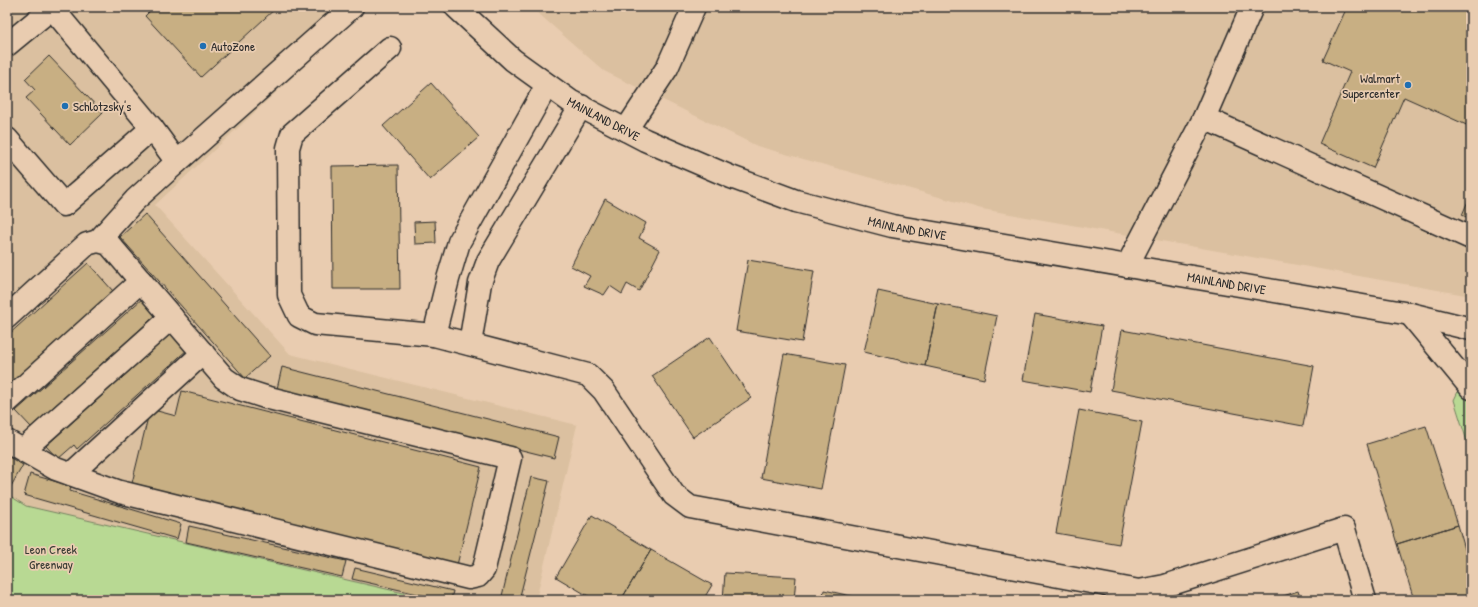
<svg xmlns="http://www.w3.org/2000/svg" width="1478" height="607" viewBox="0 0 1478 607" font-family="'Patrick Hand',sans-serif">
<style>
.built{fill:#dbc0a0}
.green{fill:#b8d993;stroke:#72825f}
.building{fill:#c8af83;stroke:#2b2b2b}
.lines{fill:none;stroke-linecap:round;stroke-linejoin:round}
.minor-casing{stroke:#2b2b2b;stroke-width:25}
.minor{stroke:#e9ccb0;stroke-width:22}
.poi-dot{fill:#1f6fb2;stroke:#e9ccb0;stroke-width:1.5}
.labels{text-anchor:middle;stroke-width:3.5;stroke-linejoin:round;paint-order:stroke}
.poi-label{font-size:13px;fill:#2b2b2b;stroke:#e9ccb0;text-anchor:start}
.street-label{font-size:13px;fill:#2b2b2b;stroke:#e9ccb0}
.park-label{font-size:13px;fill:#393c35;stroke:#e9ccb0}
</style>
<rect width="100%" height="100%" fill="#e9ccb0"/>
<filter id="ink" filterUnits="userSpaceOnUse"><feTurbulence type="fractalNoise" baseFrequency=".025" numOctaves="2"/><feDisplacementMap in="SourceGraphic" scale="8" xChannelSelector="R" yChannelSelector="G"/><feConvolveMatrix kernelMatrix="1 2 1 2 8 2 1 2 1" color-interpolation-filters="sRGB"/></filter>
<g filter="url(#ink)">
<path class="built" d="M 11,7 L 368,7 L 155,205 L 290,354 L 577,425 L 536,600 L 434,600 L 26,506 L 7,494 L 7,11 Z
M 531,7 L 1471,7 L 1471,296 L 982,209 L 757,146 L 604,71 Z"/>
<path class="green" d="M 1471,364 L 1471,454 L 1454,400 Z
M 7,494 L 26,506 L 434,600 L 7,600 Z"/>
<path class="building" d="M 154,7 L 277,7 L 201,77 L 145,16 Z
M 1347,7 L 1471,7 L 1471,127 L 1404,97 L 1373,168 L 1319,144 L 1350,72 L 1323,60 Z
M 49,56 L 103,113 L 70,145 L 26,98 L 35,90 L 25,79 Z
M 431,83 L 479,137 L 430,180 L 383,126 Z
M 398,165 L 400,289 L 333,289 L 332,166 Z
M 1471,194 L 1471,219 L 1462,215 Z
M 605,199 L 646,223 L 639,238 L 660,250 L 639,291 L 627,284 L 622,294 L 610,286 L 604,295 L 584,286 L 590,276 L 571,266 Z
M 145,214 L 270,356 L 245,378 L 120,237 Z
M 435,221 L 436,243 L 415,244 L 414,222 Z
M 748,260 L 814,271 L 802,342 L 736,331 Z
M 88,263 L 113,291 L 7,386 L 7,336 Z
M 878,291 L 938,304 L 925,366 L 864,352 Z
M 143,298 L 157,314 L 31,427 L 16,411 Z
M 938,304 L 997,316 L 984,379 L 925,366 Z
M 1035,314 L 1102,326 L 1090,392 L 1023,380 Z
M 1122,330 L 1314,366 L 1303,426 L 1111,390 Z
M 173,332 L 188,349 L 77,449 L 74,445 L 58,459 L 46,446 Z
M 710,337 L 751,398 L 693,437 L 652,376 Z
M 784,354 L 845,365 L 821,489 L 761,478 Z
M 282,367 L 559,437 L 554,458 L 277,389 Z
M 182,391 L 481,467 L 457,565 L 132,483 L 150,409 L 176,416 Z
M 1079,410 L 1142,422 L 1119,544 L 1056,533 Z
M 1426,426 L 1458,525 L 1397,544 L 1367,444 Z
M 7,456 L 23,465 L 10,488 L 7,486 Z
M 30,474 L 71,486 L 70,491 L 181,524 L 177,539 L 24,495 Z
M 531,477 L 549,481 L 519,600 L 501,600 Z
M 592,515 L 651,550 L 621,600 L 595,600 L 556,577 Z
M 1458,525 L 1471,570 L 1471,600 L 1414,600 L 1397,544 Z
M 189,526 L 346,561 L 342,577 L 186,542 Z
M 651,550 L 712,585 L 703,600 L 621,600 Z
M 355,568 L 453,591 L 451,600 L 444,600 L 352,579 Z
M 725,573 L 796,577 L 794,600 L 723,600 Z
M 824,590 L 869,600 L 822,600 Z
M 1298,591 L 1301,600 L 1272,600 Z"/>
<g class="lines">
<g class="minor-casing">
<g id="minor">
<path id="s1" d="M 456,7 L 513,60 L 570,101 L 645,140 L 731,177 L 796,201 L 892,226 L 1410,314 L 1471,329"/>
<path d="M 7,45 L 52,8 L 152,128 L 177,162 L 352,7"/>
<path d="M 390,48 L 292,134 L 288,148 L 289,295 L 299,316 L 315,324 L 434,335 L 588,375 L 604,391 L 674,495 L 690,507 L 1139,591 L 1165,586 L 1344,529 L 1365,600"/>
<path d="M 1204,118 L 1471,238"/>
<path d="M 626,130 L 667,68 L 694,7"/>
<path d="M 7,139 L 64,205 L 152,128"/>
<path d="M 98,241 L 135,200 L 177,162"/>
<path d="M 1127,266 L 1204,118 L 1252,7"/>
<path d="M 1410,314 L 1471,388"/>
<path d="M 7,317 L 87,244 L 98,241 L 109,244 L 224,378 L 240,389 L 265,397 L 510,458 L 484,569 L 478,576 L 469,578 L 120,492 L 56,469 L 7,441"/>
<path d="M 434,335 L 448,279 L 459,242 L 547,85"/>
<path d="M 470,344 L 480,283 L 488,261 L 581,106"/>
<path d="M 7,402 L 141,281"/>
<path d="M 23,450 L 172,317"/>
<path d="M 71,474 L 203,353"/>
</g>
</g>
<use href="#minor" class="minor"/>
</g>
</g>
<g class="poi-dot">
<circle cx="203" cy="46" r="4"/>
<circle cx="1408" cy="85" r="4"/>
<circle cx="65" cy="106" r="4"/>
</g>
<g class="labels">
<g class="poi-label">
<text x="211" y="51">AutoZone</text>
<text x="1400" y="83" text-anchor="end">Walmart<tspan x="1400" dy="15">Supercenter</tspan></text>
<text x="73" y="111">Schlotzsky's</text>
</g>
<g class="street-label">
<text dy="5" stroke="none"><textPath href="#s1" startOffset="186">MAINLAND DRIVE</textPath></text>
<text dy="5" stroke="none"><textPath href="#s1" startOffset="510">MAINLAND DRIVE</textPath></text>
<text dy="5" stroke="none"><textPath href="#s1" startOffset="834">MAINLAND DRIVE</textPath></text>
</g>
<g class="park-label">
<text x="51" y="554">Leon Creek<tspan x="51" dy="15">Greenway</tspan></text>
</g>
</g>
<rect width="1478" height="607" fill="none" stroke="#e9ccb0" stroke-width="24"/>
<rect x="12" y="12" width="1454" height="583" fill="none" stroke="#2b2b2b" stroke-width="1.5" filter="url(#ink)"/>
</svg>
